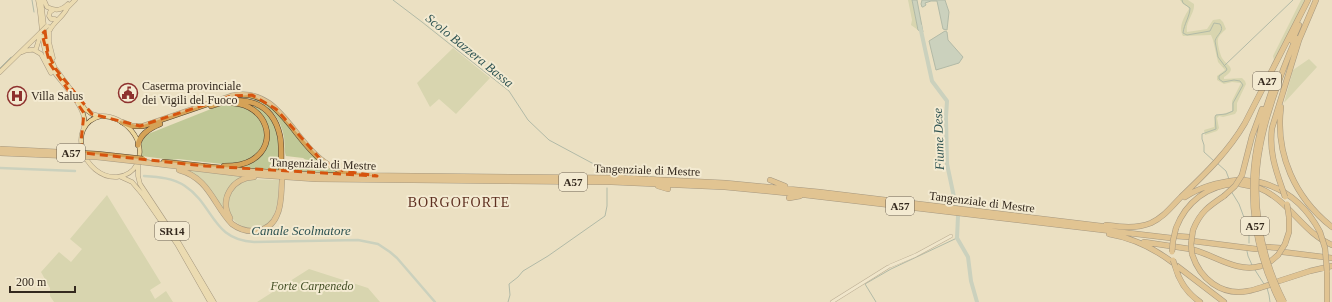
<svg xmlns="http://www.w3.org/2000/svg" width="1332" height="302" viewBox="0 0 1332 302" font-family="Georgia,serif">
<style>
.green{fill:#c0c897}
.water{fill:#a4beb7;stroke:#6c8b84}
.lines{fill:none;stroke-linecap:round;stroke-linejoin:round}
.stream{stroke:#6c8b84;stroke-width:1}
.canal{stroke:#a4beb7;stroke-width:2.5}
.river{stroke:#a4beb7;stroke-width:4}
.minor-casing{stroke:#83715a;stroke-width:4}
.major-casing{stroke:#51402e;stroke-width:5}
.highway-casing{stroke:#51402e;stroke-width:6}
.minor{stroke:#f6edd4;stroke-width:3}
.major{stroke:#ecd69b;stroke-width:4}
.highway{stroke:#d5a257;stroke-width:5}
.major-bridge-casing{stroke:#51402e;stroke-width:5;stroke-linecap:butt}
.highway-bridge-casing{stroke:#51402e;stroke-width:6;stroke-linecap:butt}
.major-bridge{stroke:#ecd69b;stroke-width:4}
.highway-bridge{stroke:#d5a257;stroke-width:5}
.marked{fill:none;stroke:#d6540e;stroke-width:3;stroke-dasharray:8 5;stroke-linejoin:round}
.labels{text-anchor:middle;stroke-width:4;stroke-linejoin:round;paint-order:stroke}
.shield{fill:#f3ead1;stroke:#6d6354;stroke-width:1}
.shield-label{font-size:11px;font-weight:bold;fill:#34291e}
.poi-label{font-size:12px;fill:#34291e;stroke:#f3ead1;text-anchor:start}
.street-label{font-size:12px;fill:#34291e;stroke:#f3ead1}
.park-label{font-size:12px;font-style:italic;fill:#434f25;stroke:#f3ead1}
.water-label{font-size:13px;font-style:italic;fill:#2e5352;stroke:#f3ead1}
.quarter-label{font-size:14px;letter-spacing:1px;fill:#5e2f20;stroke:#f3ead1}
</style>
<rect width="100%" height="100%" fill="#ebe0c2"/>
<path class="green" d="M 908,0 L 912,0 L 918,30 L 911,25 L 912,20 Z
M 1180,0 L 1188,0 L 1194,4 C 1195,14 1185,21 1187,32 L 1207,29 L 1213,20 L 1220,19 L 1223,22 L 1226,29 C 1223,32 1219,35 1218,39 C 1217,43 1220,54 1222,58 C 1227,66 1238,68 1224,77 L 1224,79 L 1242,78 L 1245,81 L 1246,84 L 1237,103 L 1237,111 L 1235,114 L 1223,117 L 1219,116 L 1217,118 L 1219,128 L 1217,131 L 1205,135 L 1204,130 L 1214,127 L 1215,115 L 1223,114 L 1232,111 L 1232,101 L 1241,83 L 1232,82 L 1224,84 L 1217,80 L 1217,76 L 1225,70 L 1218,62 L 1213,40 L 1211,35 L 1183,36 C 1178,27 1184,17 1189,9 L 1188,7 L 1183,4 Z
M 1301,0 L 1306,0 L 1274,60 L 1273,56 Z
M 453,48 L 490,78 L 456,114 L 439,99 L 430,107 L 417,83 Z
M 1309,59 L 1317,67 L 1284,103 L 1293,70 Z
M 248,96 L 269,104 L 306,146 L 344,173 L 326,174 L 323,172 L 284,171 L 286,161 L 289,163 L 289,166 L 305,167 L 306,160 L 303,158 L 286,156 C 284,151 285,144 284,137 C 280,113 263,98 238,97 Z
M 240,103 L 254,104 L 270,116 L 279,135 L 280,170 L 235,168 L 246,164 L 265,146 L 266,122 Z
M 229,105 L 241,105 L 260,116 L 266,135 L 261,150 L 248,161 L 224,165 L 222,164 L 178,159 L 173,160 L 141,156 C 141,147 140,140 148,134 L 216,107 Z
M 186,170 L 245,176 L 245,178 C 237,181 230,186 227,194 C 215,225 262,245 276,216 C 278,210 279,204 280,197 C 279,228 252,242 229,220 C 215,202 207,182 186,171 Z
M 250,179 L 279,180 C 278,191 279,203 274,214 C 260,247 209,218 234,187 C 237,183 246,181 250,179 Z
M 107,195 L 161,283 L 150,290 L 155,299 L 166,291 L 173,302 L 54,302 L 50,296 L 50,288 L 41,272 L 59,252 L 71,262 L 82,249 L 70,239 Z
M 309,269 L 368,288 L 380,302 L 257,302 Z"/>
<path class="water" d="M 912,0 L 917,0 L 923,32 L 918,30 Z
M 922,0 L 945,0 L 949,12 L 947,30 L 943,29 L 937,1 L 931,1 L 925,3 L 926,5 L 923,7 L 922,7 L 921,4 Z
M 945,31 L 947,32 L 948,40 L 963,57 L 959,63 L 936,70 L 929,41 Z"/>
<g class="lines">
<path class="stream" d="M 32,0 L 34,12
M 393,0 L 422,22 L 509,91 L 528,120 L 549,140 L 605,170 L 607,175
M 1182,0 L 1183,3 L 1190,8 C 1190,16 1184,24 1183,33 L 1187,35 L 1210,31 L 1214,23 L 1220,24 C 1225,31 1217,34 1215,41 L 1218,57 L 1227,69 L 1226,71 L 1219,76 L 1219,79 L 1223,82 L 1234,80 L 1240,81 L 1243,85 L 1233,103 L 1233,111 L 1226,114 L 1216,115 L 1215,117 L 1216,129 L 1202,134 L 1202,139 L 1204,145 L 1204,152 L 1214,161
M 1224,66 L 1293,0
M 0,68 L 11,57
M 1217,163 L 1226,171 L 1229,179
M 1231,191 L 1239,204 L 1249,231 L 1249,243
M 1247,251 L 1248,256 L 1252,265
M 1255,270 L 1264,284
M 1267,288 L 1269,295 L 1270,302
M 508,302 L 510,295 L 509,284 L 518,277 L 523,271 L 548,256 L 605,216 L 607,206 L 607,188
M 876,302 L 865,284 L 891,269 L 957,238"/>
<path class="canal" d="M 0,168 L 75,171
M 144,176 C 159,177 173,178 185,186 C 214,205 212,240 254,242 L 358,240 L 378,244 L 390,252 L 397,258 L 435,302"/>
<path class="river" d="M 920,26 L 932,81 L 947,101 L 946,117 L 947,164 L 958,216 L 957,238 L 968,257 L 971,281 L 977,302"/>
<g class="minor-casing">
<path id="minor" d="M 890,266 L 916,255 L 951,236
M 832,302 L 888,267"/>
</g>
<g class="major-casing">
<path id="major" d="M 38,0 C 43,23 40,48 52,69 C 62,84 89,109 84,127
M 41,0 L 46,43 L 50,57 L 55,68 L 85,109 L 92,114 L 99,116
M 44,0 L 47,7 C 55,11 61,11 68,4
M 67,8 L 75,0
M 53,10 L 50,12 L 49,16 L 51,19 L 55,19
M 49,27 L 49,42 L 53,58
M 50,30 C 54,21 65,16 68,6
M 34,50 L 41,54 L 51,73
M 22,52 C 27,49 32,51 36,49 L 40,36
M 0,72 L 40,33
M 101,116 C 124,115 148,141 137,164 C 133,172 126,176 117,177 C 84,179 64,125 101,116 Z
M 138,164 L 138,176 L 140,184 L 179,243 L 214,302
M 121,177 L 132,182 L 143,195 L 177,244 L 210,302"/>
</g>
<g class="highway-casing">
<path id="highway" d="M 1292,41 L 1299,25
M 211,106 C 241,95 272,99 280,136 C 282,147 281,159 281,170
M 1281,107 C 1275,154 1295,198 1332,227
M 122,122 L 132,126 L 143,126 L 231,96 C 278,85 292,139 323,161 C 332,168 343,172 354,173
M 138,145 C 140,134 150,128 160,124
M 1257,146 L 1264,114 L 1276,78
M 1260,147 C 1267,109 1281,73 1296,38
M 142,162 L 242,174 L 316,179 L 612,182 L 725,187 L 797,194 L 1171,238
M 164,162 L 249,171 L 316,175 L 623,178 L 725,183 L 819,192 L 1109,227
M 224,166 C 233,166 244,165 252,160 C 280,143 266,105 233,103
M 179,170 C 209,178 213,204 232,224 C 247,235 269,234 277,215 C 282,205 281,192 282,181
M 1242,175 L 1252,136 L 1262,109
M 614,176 L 626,172
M 770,180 L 785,186
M 1243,180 L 1250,181
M 1259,182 C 1287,189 1307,207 1320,232
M 1240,184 L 1250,186
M 658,186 L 668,189
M 1259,188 C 1289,200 1303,233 1332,245
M 1282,188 C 1275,168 1269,150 1272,128 L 1299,40 L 1316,0
M 1185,197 C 1200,187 1219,182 1238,180
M 789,198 L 800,196
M 230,218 C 219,199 232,178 254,177
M 1106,225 C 1121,227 1136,229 1151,223 C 1164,217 1171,207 1181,197 C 1205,174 1228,152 1245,123 L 1308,0
M 1176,228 C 1186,202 1208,185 1235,184
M 1193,230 C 1200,212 1209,206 1224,196
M 1109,234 C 1133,238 1152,247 1172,262
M 1176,236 L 1189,237
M 1193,241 L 1256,249
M 1144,242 L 1190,249
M 1285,244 L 1289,232 L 1289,217
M 1267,247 L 1281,248
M 1194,250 C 1216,256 1237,273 1261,266
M 1283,252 L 1332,258
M 1192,254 C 1200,279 1221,296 1248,291 C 1255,290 1262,287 1269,285
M 1271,261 L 1278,255
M 1175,266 C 1179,281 1187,293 1200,302
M 1177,266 L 1224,302
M 1279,281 L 1310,271 L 1332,266
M 1327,302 L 1327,271"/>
</g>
<use href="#minor" class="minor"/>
<use href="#major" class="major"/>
<use href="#highway" class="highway"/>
<g class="major-bridge-casing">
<path id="major-bridge" d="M 40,33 L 47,26"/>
</g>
<g class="highway-bridge-casing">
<path id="highway-bridge" d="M 1257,146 C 1247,200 1256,254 1280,302
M 1260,147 C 1250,200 1260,255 1284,302
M 0,149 L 97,154 L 143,159
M 0,153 L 97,157 L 142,162
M 1282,188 L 1285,197
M 1224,196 L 1235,186 L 1242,175
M 1287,204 L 1289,217
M 1320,232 L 1325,248 L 1327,271
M 1172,252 L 1173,241 L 1176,228
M 1192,254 L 1191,244 L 1193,230
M 1278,255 L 1285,244
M 1173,260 L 1175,266"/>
</g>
<use href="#major-bridge" class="major-bridge"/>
<use href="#highway-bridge" class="highway-bridge"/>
</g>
<path d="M0 0H1332V302H0ZM 45,31 L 48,53 L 55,68 L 92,114 L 140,126 L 231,96 L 252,95 L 276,109 L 323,162 L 344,171 L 377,176 L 205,166 L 84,153 L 81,142 L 84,113 L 50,64 L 42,34 Z" fill="#ebe0c2" fill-opacity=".55" fill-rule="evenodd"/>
<path class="marked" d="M 45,31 L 48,53 L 55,68 L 92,114 L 140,126 L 231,96 L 252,95 L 276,109 L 323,162 L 344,171 L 377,176 L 205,166 L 84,153 L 81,142 L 84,113 L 50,64 L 42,34 Z"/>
<defs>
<g id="civic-ring" transform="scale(1)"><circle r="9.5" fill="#f3ead1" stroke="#8e312e" stroke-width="1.5"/><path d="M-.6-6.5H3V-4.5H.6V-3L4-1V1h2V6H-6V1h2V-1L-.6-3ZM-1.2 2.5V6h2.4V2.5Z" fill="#8e312e"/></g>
<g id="hospital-ring" transform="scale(1)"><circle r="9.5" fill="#f3ead1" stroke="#8e312e" stroke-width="1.5"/><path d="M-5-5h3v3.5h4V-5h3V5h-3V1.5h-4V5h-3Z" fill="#8e312e"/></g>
</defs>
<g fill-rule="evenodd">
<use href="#civic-ring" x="128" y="93"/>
<use href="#hospital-ring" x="17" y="96"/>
</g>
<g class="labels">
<g class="shield">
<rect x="1253" y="72" width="28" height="18" rx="3"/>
<rect x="57" y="144" width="28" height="18" rx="3"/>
<rect x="559" y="173" width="28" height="18" rx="3"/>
<rect x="886" y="197" width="28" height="18" rx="3"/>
<rect x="1241" y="217" width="28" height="18" rx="3"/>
<rect x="155" y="222" width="34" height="18" rx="3"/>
</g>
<g class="shield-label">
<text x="1267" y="85">A27</text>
<text x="71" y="157">A57</text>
<text x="573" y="186">A57</text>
<text x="900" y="210">A57</text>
<text x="1255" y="230">A57</text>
<text x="172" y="235">SR14</text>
</g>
<g class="poi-label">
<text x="142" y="90">Caserma provinciale<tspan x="142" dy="14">dei Vigili del Fuoco</tspan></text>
<text x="31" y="100">Villa Salus</text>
</g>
<g class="street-label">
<text transform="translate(323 164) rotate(2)" y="4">Tangenziale di Mestre</text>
<text transform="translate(647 170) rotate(2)" y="4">Tangenziale di Mestre</text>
<text transform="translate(982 202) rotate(7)" y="4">Tangenziale di Mestre</text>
</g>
<g class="park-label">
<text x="312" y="290">Forte Carpenedo</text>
</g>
<g class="water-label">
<text transform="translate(470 50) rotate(39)" y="5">Scolo Bazzera Bassa</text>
<text transform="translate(938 139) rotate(-92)" y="5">Fiume Dese</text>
<text x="301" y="235">Canale Scolmatore</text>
</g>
<g class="quarter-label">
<text x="459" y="207">BORGOFORTE</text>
</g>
</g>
<path d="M10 286v6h65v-6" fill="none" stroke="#34291e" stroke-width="2"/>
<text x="16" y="286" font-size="12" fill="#34291e" stroke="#f3ead1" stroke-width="3" paint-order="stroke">200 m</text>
</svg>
